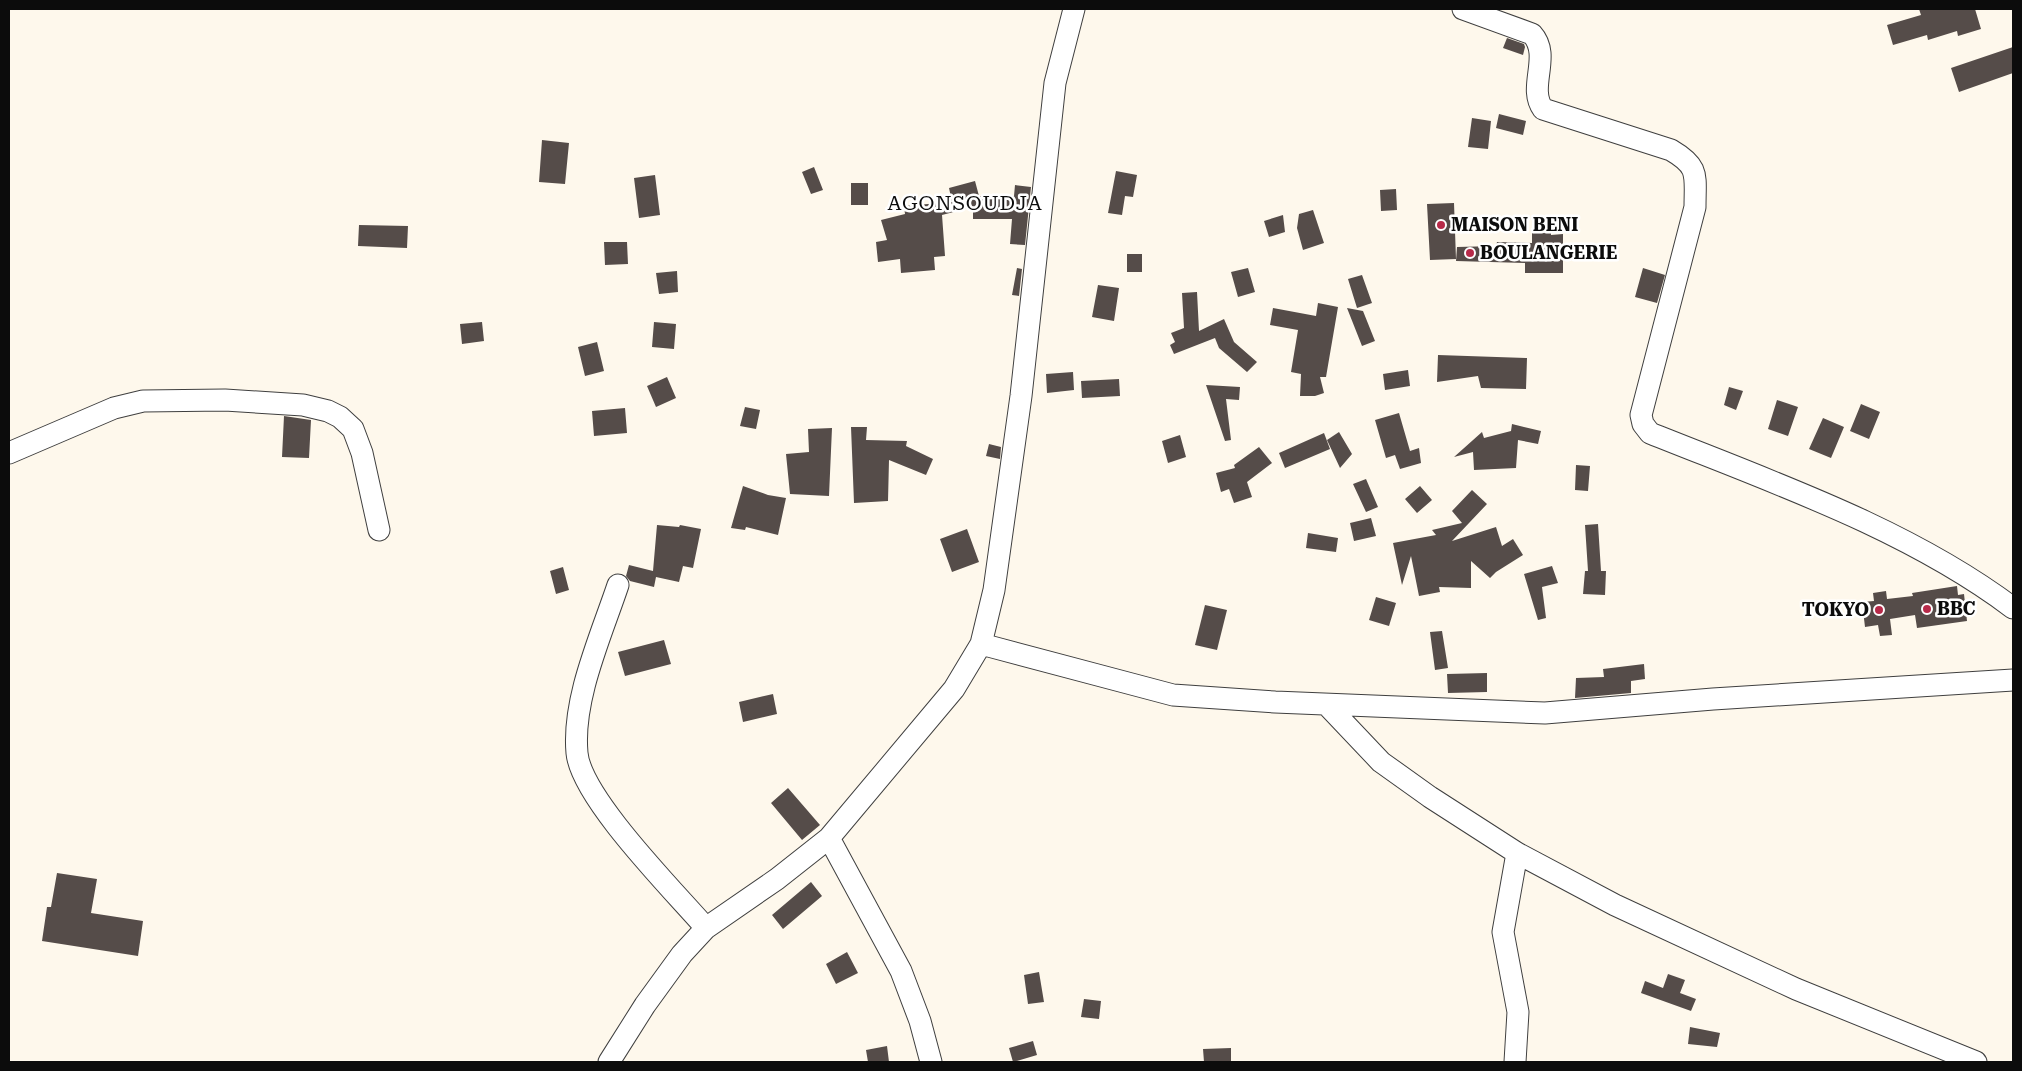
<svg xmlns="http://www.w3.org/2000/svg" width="2022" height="1071" viewBox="0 0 2022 1071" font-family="'Roboto Serif',serif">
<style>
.building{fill:#554c49}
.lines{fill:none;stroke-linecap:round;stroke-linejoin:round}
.minor-casing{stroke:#3f3f3f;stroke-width:23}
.minor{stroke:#fff;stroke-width:21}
.poi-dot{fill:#b72a49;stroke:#fff;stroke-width:2}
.labels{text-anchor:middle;stroke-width:5;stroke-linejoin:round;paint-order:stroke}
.poi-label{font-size:18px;font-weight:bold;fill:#0c0c0c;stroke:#fff;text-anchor:start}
.quarter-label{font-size:20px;letter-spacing:1px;fill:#0c0c0c;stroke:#fff}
</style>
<rect width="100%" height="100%" fill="#fef8ec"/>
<path class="building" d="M 1919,9 L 1975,9 L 1981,29 L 1958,36 L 1957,31 L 1928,40 L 1927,35 L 1893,45 L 1887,25 L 1921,15 Z
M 1507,38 L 1524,44 L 1525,47 L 1523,55 L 1503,48 Z
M 2013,47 L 2013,73 L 1959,92 L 1951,68 Z
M 1499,114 L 1526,121 L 1523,135 L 1496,128 Z
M 1472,118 L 1491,121 L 1488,149 L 1468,147 Z
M 542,140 L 569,143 L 565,184 L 539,182 Z
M 814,167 L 823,190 L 811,194 L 802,172 Z
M 1116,171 L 1137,175 L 1133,197 L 1125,196 L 1122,215 L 1108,213 Z
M 655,175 L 660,215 L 639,218 L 634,178 Z
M 975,181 L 979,196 L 1014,196 L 1015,185 L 1031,187 L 1025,245 L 1010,244 L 1012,219 L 973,219 L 973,207 L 942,215 L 945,256 L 934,257 L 935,270 L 901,273 L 900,259 L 878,262 L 876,242 L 887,240 L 881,220 L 905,214 L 904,206 L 952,202 L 949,188 Z
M 851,183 L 868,183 L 868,205 L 851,205 Z
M 1396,189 L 1397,210 L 1381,211 L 1380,190 Z
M 1454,203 L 1456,259 L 1430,260 L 1427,204 Z
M 1313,210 L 1324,243 L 1303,250 L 1297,228 L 1299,214 Z
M 1283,215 L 1285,232 L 1269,237 L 1264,221 Z
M 359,225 L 408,226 L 407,248 L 358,246 Z
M 1532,231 L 1551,231 L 1551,235 L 1563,234 L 1563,273 L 1525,273 L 1525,263 L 1456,261 L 1457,247 L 1496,246 L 1497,242 L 1532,243 Z
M 604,242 L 627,242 L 628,264 L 605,265 Z
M 1127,254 L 1142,254 L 1142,272 L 1127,272 Z
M 1017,268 L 1022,269 L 1019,296 L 1012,295 Z
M 1248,268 L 1255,292 L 1238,297 L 1231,272 Z
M 1643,268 L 1665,275 L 1657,303 L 1635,297 Z
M 677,271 L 678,292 L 659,294 L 656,273 Z
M 1362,275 L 1372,303 L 1357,308 L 1348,279 Z
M 1098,285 L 1119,288 L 1114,321 L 1092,317 Z
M 1197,292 L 1199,331 L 1224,319 L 1234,342 L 1257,362 L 1247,372 L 1219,348 L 1215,338 L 1174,354 L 1170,345 L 1175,342 L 1171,333 L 1184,328 L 1182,293 Z
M 1318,303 L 1338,307 L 1326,377 L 1320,377 L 1324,393 L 1315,396 L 1300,396 L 1301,374 L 1291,372 L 1298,330 L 1270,325 L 1273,308 L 1316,316 Z
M 1347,308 L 1363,311 L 1375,341 L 1362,346 Z
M 482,322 L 484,341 L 462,344 L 460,324 Z
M 654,322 L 676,324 L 674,349 L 652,347 Z
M 597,342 L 604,371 L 585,376 L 578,347 Z
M 1438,355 L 1527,358 L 1526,389 L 1481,388 L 1478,376 L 1437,382 Z
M 1408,370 L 1410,386 L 1385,390 L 1383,374 Z
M 1073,372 L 1074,390 L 1047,393 L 1046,374 Z
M 667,377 L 676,398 L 656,407 L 647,386 Z
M 1119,379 L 1120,396 L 1082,398 L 1081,381 Z
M 1206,385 L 1240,387 L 1239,400 L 1226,399 L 1231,440 L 1225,441 Z
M 1729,387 L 1743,391 L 1736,410 L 1724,405 Z
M 1777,400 L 1798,407 L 1788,436 L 1768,429 Z
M 1861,404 L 1880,412 L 1869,439 L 1850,431 Z
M 745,407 L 760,410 L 756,429 L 740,426 Z
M 625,408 L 627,433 L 594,436 L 592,411 Z
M 1399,413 L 1410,451 L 1419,448 L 1421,463 L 1400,469 L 1395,455 L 1386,458 L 1375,420 Z
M 284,416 L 311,420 L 309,458 L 282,457 Z
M 1823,418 L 1844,427 L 1831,458 L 1809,449 Z
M 1512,424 L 1541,431 L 1538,444 L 1518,440 L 1516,468 L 1474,470 L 1473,452 L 1454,457 L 1482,432 L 1484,438 L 1511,431 Z
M 851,427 L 867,427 L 866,440 L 907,441 L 906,446 L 933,459 L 926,475 L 889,460 L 888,501 L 854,503 Z
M 832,428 L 829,496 L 790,494 L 786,454 L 809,452 L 808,429 Z
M 1339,432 L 1352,454 L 1340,468 L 1327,440 Z
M 1324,433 L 1330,449 L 1285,468 L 1279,453 Z
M 1180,435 L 1186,457 L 1168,463 L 1162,441 Z
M 989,444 L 1001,447 L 1000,459 L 986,456 Z
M 1259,447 L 1272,463 L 1247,482 L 1252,497 L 1234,503 L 1229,489 L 1221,492 L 1216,473 L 1235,468 L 1234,465 Z
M 1576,465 L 1590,466 L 1588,491 L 1575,490 Z
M 1366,479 L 1378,507 L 1366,512 L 1353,484 Z
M 743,486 L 768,495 L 786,498 L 778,535 L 746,527 L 745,530 L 731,528 Z
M 1420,486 L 1432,500 L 1417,513 L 1405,499 Z
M 1472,490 L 1487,504 L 1452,541 L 1496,527 L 1502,546 L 1513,539 L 1523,555 L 1496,572 L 1490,578 L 1471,561 L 1471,588 L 1439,587 L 1440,592 L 1419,596 L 1411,556 L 1402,585 L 1393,543 L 1436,535 L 1432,530 L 1462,523 L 1452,511 Z
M 1371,518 L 1376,536 L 1354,541 L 1350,523 Z
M 1598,524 L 1601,571 L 1606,571 L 1605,595 L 1583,594 L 1585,571 L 1588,571 L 1585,525 Z
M 657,525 L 679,527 L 680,525 L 701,529 L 693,568 L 683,566 L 679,582 L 656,577 L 654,587 L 630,581 L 626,576 L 629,565 L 653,571 Z
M 967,529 L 979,562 L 952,572 L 940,539 Z
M 1308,533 L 1338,538 L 1336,552 L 1306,548 Z
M 1552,566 L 1558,583 L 1542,587 L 1546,618 L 1538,620 L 1524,574 Z
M 563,567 L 569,590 L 556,594 L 550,571 Z
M 1957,586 L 1958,595 L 1964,594 L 1967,621 L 1917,628 L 1915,615 L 1890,619 L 1892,635 L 1880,636 L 1878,625 L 1865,627 L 1862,602 L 1874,601 L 1873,593 L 1886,591 L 1887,599 L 1913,596 L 1912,593 Z
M 1376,597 L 1396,603 L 1389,626 L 1369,620 Z
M 1205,605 L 1227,610 L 1217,650 L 1195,645 Z
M 1442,631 L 1448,668 L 1435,670 L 1430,632 Z
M 664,640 L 671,664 L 625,676 L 618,652 Z
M 1644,664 L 1645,679 L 1631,681 L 1631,693 L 1575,698 L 1576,678 L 1604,677 L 1603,669 Z
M 1487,673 L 1487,692 L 1448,693 L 1447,674 Z
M 773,694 L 777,714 L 743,722 L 739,702 Z
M 788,788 L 820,825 L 802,840 L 771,803 Z
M 57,873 L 97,879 L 91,913 L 143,921 L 138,956 L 42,941 L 47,907 L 51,907 Z
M 811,882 L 822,896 L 783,929 L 772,915 Z
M 847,952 L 858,973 L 836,984 L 826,964 Z
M 1039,972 L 1044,1002 L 1028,1004 L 1024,975 Z
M 1668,974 L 1685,980 L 1680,993 L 1696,999 L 1691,1011 L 1641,993 L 1645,981 L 1663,988 Z
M 1084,999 L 1101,1001 L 1099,1019 L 1081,1017 Z
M 1690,1027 L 1720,1033 L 1717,1047 L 1688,1044 Z
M 1033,1041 L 1037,1055 L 1013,1062 L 1009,1048 Z
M 887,1046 L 889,1062 L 868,1062 L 866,1050 Z
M 1231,1048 L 1231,1062 L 1204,1062 L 1203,1049 Z"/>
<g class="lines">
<g class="minor-casing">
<path id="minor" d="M 1463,9 L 1532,34 C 1552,56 1527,87 1543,109 L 1671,150 C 1700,167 1695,175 1695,207 L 1641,415 L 1643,424 L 1650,433 C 1772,482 1908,529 2013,608
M 9,453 L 114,408 L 143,401 L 225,400 L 303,405 L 328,411 L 340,417 L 353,429 L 362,453 L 379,530
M 618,585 C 601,636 572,699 577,753 C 581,798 675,892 706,928
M 981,644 L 1173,695 L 1275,702 L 1545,713 L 1713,699 L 2013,680
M 1327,705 L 1381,762 L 1430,797 L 1517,853 L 1615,905 L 1796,989 L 1976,1062
M 829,838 L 901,971 L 920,1021 L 931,1062
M 609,1062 L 645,1005 L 682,954 L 706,928 L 777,879 L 829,838 L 954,689 L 981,644 L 994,590 L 1021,396 L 1055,83 L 1074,9
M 1515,1062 L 1518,1012 L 1503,932 L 1517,853"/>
</g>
<use href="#minor" class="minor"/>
</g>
<g class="poi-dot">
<circle cx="1441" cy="225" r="5"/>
<circle cx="1470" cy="253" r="5"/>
<circle cx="1927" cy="609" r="5"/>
<circle cx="1879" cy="610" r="5"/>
</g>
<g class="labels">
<g class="poi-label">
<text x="1451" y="231">MAISON BENI</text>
<text x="1480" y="259">BOULANGERIE</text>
<text x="1937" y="615">BBC</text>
<text x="1869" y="616" text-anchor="end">TOKYO</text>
</g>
<g class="quarter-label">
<text x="965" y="210">AGONSOUDJA</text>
</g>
</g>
<rect width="2022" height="1071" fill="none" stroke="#0c0c0c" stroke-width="20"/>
</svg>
